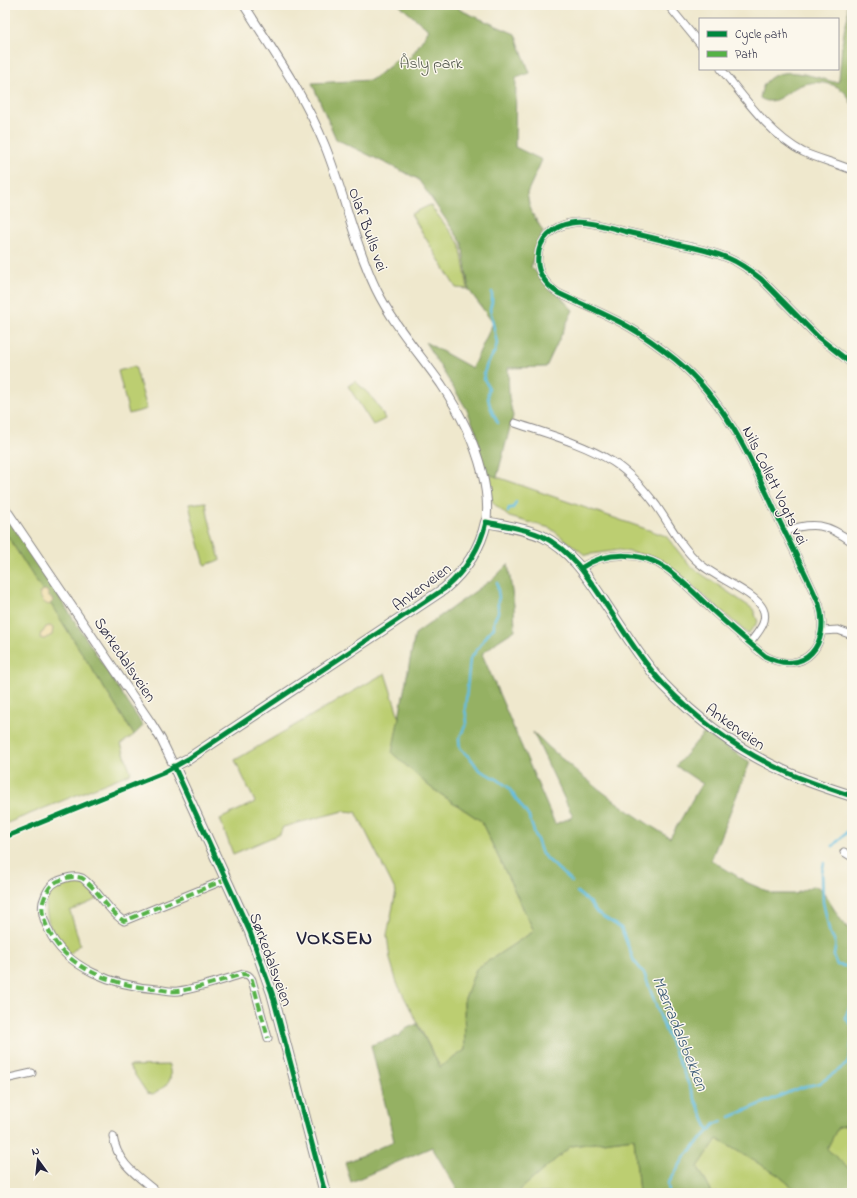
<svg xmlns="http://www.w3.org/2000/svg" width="857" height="1198" viewBox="0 0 857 1198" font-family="'Indie Flower',sans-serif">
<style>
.green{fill:#bcce71;stroke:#6f7856}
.forest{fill:#95b163;stroke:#5c6a4f}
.sand{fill:#eeda9e;stroke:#887e6c}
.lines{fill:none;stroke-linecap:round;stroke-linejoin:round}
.stream{stroke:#63bee1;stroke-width:2.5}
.minor-casing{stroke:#888584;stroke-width:9}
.tertiary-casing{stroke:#888584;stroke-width:10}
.secondary-casing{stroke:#888584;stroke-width:12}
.minor{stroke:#fff;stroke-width:7}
.tertiary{stroke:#fff;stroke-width:8}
.secondary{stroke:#fff;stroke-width:10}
.quiet{stroke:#55b146;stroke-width:4;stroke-dasharray:8 4;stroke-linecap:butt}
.cycleway-casing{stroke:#fbf7ec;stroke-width:8}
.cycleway{stroke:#00873e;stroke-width:5}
.labels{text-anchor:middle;stroke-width:3;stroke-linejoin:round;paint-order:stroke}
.park-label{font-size:16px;fill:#50564b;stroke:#fbf7ec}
.street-label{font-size:16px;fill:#22223b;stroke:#fbf7ec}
.water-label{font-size:17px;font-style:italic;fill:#395975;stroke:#fbf7ec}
.district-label{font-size:20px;font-weight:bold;letter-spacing:1px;fill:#22223b;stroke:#fbf7ec}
</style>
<rect width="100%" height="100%" fill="#fbf7ec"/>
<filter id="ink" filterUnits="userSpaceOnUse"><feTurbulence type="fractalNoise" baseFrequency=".025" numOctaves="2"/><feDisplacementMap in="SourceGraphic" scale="8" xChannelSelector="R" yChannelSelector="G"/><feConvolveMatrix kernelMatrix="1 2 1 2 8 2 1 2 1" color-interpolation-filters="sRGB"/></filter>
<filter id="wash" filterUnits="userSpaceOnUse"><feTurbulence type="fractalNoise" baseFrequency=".012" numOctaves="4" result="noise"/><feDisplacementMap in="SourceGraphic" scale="16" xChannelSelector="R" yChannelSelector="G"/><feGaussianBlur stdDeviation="0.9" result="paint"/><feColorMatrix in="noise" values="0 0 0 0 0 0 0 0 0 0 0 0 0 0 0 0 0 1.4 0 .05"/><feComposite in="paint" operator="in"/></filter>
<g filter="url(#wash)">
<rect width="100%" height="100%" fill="#efe8cd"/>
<path class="green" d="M 430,205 L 460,244 L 468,289 L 456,288 L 411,214 Z
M 135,366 L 147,409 L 129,414 L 118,371 Z
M 355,381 C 368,393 378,402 385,419 L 373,425 L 348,386 Z
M 483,472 L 666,536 L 690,566 L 753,609 L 758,622 L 748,634 L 680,575 L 646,555 L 619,550 L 585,555 L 550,528 L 509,517 L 493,503 Z
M 206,502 L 208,516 L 220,560 L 205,565 L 193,522 L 189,504 Z
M 5,532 L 134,735 L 121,744 L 131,773 L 5,824 Z
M 385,673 L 399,717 L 393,753 L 430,787 L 481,821 L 534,931 L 476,969 L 464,1001 L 465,1050 L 440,1067 L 397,983 L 390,959 L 387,935 L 396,892 L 356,812 L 343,811 L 283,827 L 280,834 L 233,854 L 220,819 L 255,802 L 235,760 Z
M 70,880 L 82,882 L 98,899 L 70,911 L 80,944 L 70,954 C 66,950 62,946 59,942 C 48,929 38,897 56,885 C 60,883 66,882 70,880 Z
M 169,1065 C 173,1084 168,1084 153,1094 L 147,1093 L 129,1066 Z
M 852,1124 L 852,1171 L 826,1149 L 838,1127 Z
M 634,1138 L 639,1193 L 521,1193 L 520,1190 L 571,1146 Z
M 717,1138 L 778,1175 L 799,1193 L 712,1193 L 698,1167 Z"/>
<path class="forest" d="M 399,5 L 457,5 L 460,10 L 515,34 L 530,73 L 516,78 L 515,147 L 542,160 L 527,193 L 530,210 L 543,231 L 531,267 L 573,310 L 546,367 L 508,368 L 509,398 L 513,416 L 497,477 L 483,472 L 477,434 L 466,408 L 425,342 L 472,368 L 493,323 L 469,290 L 462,243 L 418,179 L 336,139 L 312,83 L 371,80 L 390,66 L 394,61 L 410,58 L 429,30 Z
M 847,5 L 852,5 L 852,105 C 850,101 848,97 846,94 C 836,81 812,80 799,86 C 786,91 775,108 760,98 C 761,93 762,87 765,83 C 781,63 814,77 834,82 L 838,82 L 839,79 L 842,44 L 845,27 L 848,16 Z
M 5,514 L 143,726 L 134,735 L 5,532 Z
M 508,564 L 514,605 L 515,630 L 498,641 L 482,654 L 555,824 L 573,817 L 533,732 C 575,773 620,807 670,838 L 699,788 L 703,784 L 676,766 L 704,733 L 750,762 L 711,860 L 748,883 L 774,894 L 795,894 L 812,886 L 818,887 L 822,890 L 841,920 L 852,933 L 852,1124 L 838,1127 L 827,1149 L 852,1171 L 852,1193 L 799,1193 L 778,1175 L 717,1139 L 698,1167 L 712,1193 L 639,1193 L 634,1138 L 571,1146 L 520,1190 L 521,1193 L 459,1193 L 432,1147 L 351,1182 L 345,1163 L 394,1141 L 371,1045 L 399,1036 L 405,1029 L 417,1024 L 440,1067 L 465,1050 L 464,1001 L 476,969 L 534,931 L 481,821 L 430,787 L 392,753 L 415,634 L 494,578 Z"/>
<path class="sand" d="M 44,590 L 47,591 L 48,593 L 48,596 L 52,599 L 53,601 L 49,605 C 43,603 41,599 39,593 Z
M 50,626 L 53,628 L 52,635 L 44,639 L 40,638 L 41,633 L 43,632 L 46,627 Z"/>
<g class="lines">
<path class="stream" d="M 492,292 L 492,302 L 490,309 L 497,343 L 495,351 L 487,364 L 484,373 L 484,379 L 489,388 C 485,400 493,413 498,423
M 508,512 L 509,508 L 513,508 L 516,502
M 497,583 L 499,598 C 496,603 499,606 498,612 C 496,620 493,616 494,628 L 490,631 L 479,647 L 470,659 L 465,709 L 467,722 L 459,739 L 460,748 L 472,760 L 479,770 L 497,779 L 508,787 L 529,817 L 542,854 L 572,882
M 833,846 L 852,827
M 824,863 L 822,872 L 823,902 L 826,915 L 830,935 C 840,944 833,949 834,958 C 835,960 836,963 837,965 L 852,967
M 577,892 L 589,902 L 597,913 L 621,928 L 634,961 L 644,973 L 666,1032 L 709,1131 L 686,1155 L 668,1184 L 669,1193
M 852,1001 L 845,1018 L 852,1025
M 730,1117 L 799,1088 L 820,1083 L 847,1064 L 850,1057 L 852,1040
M 709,1131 L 715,1124 L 722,1121"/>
</g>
</g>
<g filter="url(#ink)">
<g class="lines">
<g class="minor-casing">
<path id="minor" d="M 668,5 L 700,44
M 721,69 C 744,97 770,135 803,152 C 818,159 836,163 852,170
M 515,423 C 548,434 584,444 613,462 C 630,473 644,489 656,505 C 670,525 681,547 699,563 C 714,577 756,593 763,609 C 769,622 757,633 750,643
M 785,531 C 813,521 828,524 852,542
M 581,568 C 606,551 642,551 667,569 C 683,581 698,596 712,610 C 729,626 747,641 765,656 C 805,677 831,644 819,604 C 807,576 793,549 780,522 C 753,463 727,402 676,360 C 661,348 645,336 629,327 C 606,314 581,304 558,293 C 546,285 536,272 538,257 C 539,239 553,226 571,223 C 587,220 611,228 627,232 C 645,236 663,240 681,245 C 697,248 713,252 728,258 C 740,263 751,271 761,279 L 818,337 L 852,364
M 822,631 L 838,630 L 852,635
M 844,852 L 852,857
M 227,879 L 124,921 C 111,914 100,894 89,884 C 87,882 84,879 82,878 C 73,875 66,878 58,881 C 49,885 46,893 43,902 C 41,912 44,920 48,929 C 65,969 116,986 157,989 C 164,990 171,992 178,991 C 200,988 222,980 243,974 C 248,974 250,976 252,980 L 268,1038
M 5,1079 L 32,1073
M 113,1136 C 117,1164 138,1176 158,1193"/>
</g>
<g class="tertiary-casing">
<path id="tertiary" d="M 244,5 C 273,51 305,96 325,146 C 344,193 354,243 376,289 C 393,324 419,353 441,384 C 459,411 474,440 482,472 C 486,488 489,505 486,522
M 5,508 L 151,723 L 161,739 L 174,766"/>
</g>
<g class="secondary-casing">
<path id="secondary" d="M 325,1193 L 272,993 L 250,932 L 174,766 L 188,759 L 444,589 C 465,571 480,550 486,522 C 505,526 524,528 542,536 C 572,551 589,579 607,606 C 625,633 642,661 664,685 C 699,721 741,752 786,772 C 808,782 830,789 852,796"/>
</g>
<use href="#minor" class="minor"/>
<use href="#tertiary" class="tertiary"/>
<use href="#secondary" class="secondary"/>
<path class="quiet" d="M 227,879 L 124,921 C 111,914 100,894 89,884 C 87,882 84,879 82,878 C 73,875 66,878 58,881 C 49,885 46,893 43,902 C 41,912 44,920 48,929 C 65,969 116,986 157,989 C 164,990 171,992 178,991 C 200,988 222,980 243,974 C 248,974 250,976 252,980 L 268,1038"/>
<g class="cycleway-casing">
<path id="cycleway" d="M 581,568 C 606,551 642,551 667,569 C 683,581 698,596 712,610 C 729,626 747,641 765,656 C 805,677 831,644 819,604 C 807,576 793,549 780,522 C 753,463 727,402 676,360 C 661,348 645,336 629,327 C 606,314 581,304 558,293 C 546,285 536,272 538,257 C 539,239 553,226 571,223 C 587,220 611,228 627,232 C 645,236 663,240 681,245 C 697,248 713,252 728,258 C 740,263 751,271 761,279 L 818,337 L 852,364
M 174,766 L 250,932 L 272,993 L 325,1193
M 5,837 L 163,773 L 188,759 L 444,589 C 465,571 480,550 486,522 C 505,526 524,528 542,536 C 572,551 589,579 607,606 C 625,633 642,661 664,685 C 699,721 741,752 786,772 C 808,782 830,789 852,796"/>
</g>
<use href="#cycleway" class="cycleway"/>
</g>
</g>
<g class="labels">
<g class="park-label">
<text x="431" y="68">Åsly park</text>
</g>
<g class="street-label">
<text transform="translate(369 229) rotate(70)" y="6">Olaf Bulls vei</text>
<text transform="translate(776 485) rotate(64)" y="6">Nils Collett Vogts vei</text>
<text transform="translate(421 586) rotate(-37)" y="6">Ankerveien</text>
<text transform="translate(126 659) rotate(56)" y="6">Sørkedalsveien</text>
<text transform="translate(736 726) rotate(35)" y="6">Ankerveien</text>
<text transform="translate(272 959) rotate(70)" y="6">Sørkedalsveien</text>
</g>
<g class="water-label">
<text transform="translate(681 1033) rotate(68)" y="6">Mærradalsbekken</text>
</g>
<g class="district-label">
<text x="335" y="944">VOKSEN</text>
</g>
</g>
<rect width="857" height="1198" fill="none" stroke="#fbf7ec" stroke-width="20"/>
<rect x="699" y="18" width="140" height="52" fill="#fbf7ec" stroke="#a4a2a5"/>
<rect x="707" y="31" width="20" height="6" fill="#00873e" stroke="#a4a2a5"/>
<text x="735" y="38" font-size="12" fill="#22223b">Cycle path</text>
<rect x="707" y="51" width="20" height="6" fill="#55b146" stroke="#a4a2a5"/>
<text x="735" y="58" font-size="12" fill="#22223b">Path</text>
<g transform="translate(38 1160) rotate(345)" stroke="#fbf7ec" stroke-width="3" paint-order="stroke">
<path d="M0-3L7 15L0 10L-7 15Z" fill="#22223b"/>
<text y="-6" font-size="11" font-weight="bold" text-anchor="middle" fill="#22223b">N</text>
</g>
</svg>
